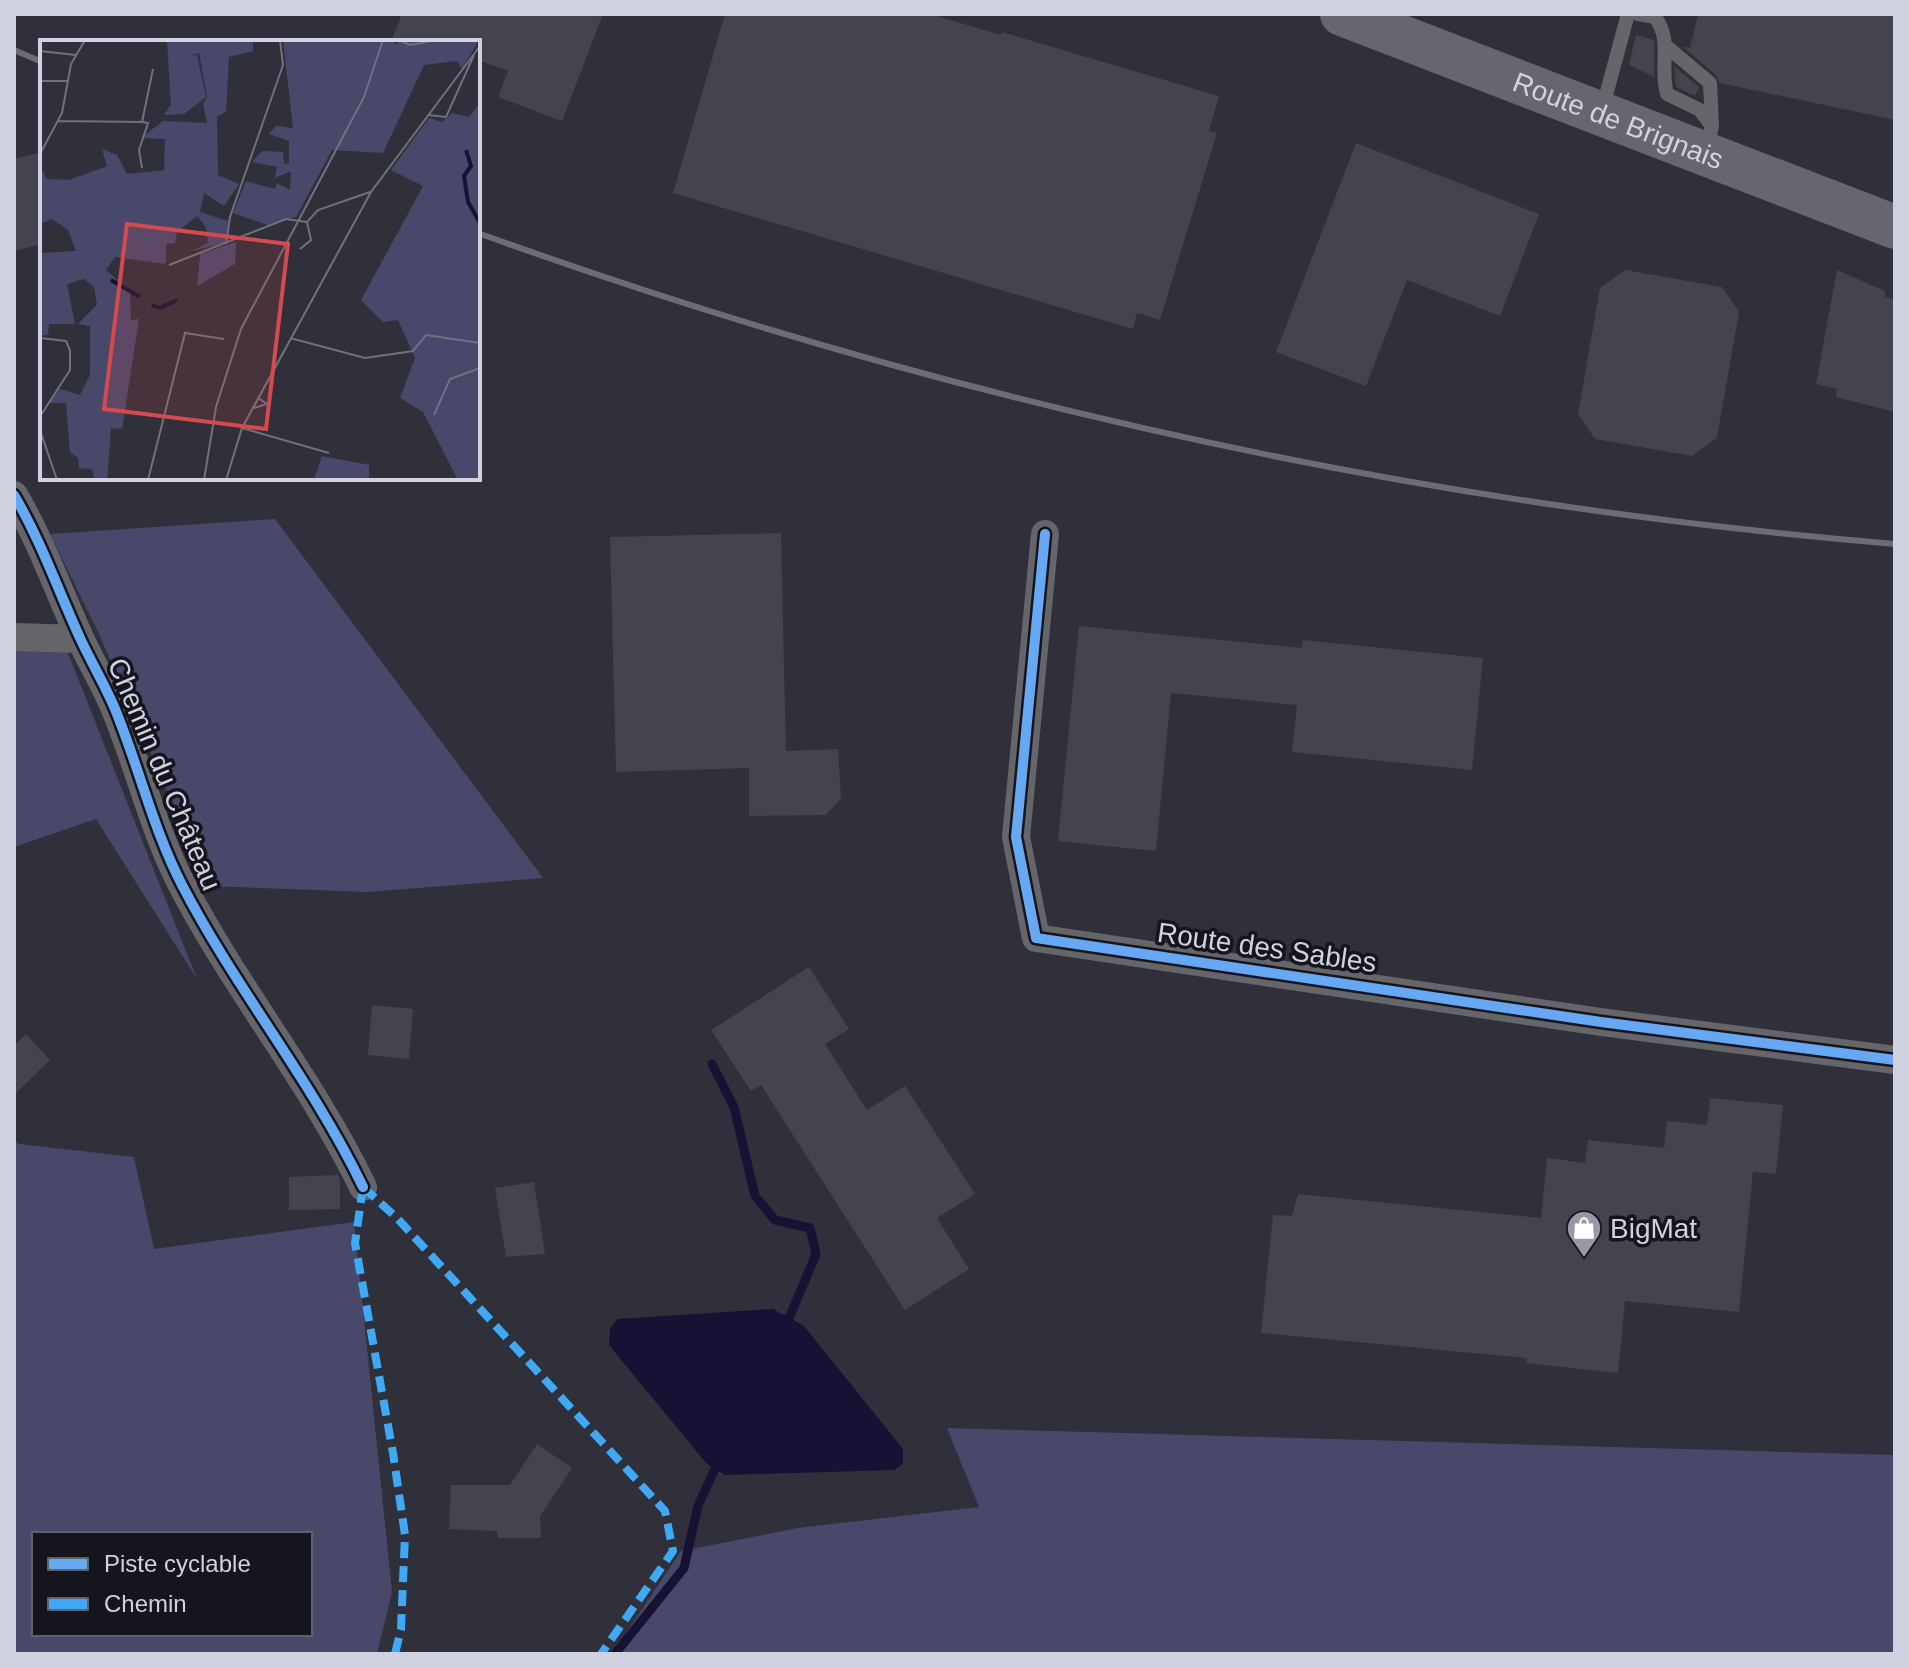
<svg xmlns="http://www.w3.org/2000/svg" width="1909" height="1668" viewBox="0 0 1909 1668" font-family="Arial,sans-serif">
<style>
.green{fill:#48486b;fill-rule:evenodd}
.water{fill:#161233}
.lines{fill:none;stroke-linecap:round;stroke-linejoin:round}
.stream{stroke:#161233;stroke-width:9}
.building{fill:#44444e}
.lane{stroke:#66666a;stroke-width:14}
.street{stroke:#66666a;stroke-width:28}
.primary{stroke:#66676e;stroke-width:44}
.rail{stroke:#6c6c71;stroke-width:6}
.quiet{stroke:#3fa9f5;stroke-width:8;stroke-dasharray:16 8;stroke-linecap:butt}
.cycleway-casing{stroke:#15151e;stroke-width:15}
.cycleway{stroke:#66a8f1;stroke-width:10}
.labels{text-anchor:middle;stroke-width:7;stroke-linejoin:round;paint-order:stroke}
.street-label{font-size:28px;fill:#d1d2df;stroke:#15151e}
.poi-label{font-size:28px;fill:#d1d2df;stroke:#15151e;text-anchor:start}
.inset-river{fill:none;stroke:#161233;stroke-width:4}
.inset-road{fill:none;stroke:#70717d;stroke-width:2}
.view{fill:#d54a4d;fill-opacity:0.15;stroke:#d54a4d;stroke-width:4}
.inset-edge{fill:none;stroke:#d1d2df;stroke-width:4}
</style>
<rect width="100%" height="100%" fill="#30303b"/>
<path class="green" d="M 275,519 L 543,878 L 367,892 L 209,886 L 99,634 L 50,534 Z
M 14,646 L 66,648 L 197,979 L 96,819 L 14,847 Z
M 14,1140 L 19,1144 L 134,1157 L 154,1249 L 354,1222 L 392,1592 L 377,1654 L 14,1654 ZM 34,1534 L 310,1534 L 310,1634 L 34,1634 Z
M 947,1428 L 1895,1455 L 1895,1654 L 612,1654 L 681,1551 L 798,1528 L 979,1507 Z"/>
<path class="water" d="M 773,1309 L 804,1326 L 903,1449 L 903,1464 L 894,1470 L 725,1475 L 706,1463 L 609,1345 L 610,1328 L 618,1319 Z"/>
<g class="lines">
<path class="stream" d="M 712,1064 L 734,1107 L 755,1196 L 775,1220 L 810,1228 L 816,1254 L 785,1328
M 615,1654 L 684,1568 L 698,1506 L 719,1460"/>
</g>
<path class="building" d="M 402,14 L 603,14 L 562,121 L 498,97 L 508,71 L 478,60 L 478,42 L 391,42 Z
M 725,14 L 930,14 L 1001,35 L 1002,32 L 1219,96 L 1209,131 L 1217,133 L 1160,320 L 1137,313 L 1133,329 L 673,193 Z
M 1698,14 L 1895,14 L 1895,120 L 1720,83 L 1716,75 L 1682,46 L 1690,48 Z
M 1636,35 L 1654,40 L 1654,77 L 1629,65 Z
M 1674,66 L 1699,87 L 1695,96 L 1676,87 Z
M 1356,143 L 1539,214 L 1500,316 L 1407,280 L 1366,386 L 1276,352 Z
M 42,152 L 42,244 L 14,251 L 14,159 Z
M 1625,270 L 1722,287 L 1739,312 L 1717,438 L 1692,456 L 1595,439 L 1578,414 L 1600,288 Z
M 1837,270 L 1885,291 L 1885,297 L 1895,299 L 1895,412 L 1836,397 L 1837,389 L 1816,384 Z
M 781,533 L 786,751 L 838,749 L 841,798 L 826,815 L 749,816 L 749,768 L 616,772 L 610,537 Z
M 1079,626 L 1302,648 L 1303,640 L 1483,658 L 1472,770 L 1292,752 L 1297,705 L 1171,693 L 1156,851 L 1058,841 Z
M 809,967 L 849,1029 L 825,1044 L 867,1110 L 905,1086 L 975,1194 L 937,1218 L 969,1269 L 905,1310 L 761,1085 L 751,1091 L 711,1030 Z
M 372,1005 L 413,1009 L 409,1059 L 368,1055 Z
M 26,1034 L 50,1060 L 14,1095 L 14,1046 Z
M 1710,1098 L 1783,1105 L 1776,1174 L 1753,1172 L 1739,1312 L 1625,1301 L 1618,1373 L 1526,1363 L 1527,1358 L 1261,1333 L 1273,1215 L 1292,1216 L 1298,1194 L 1541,1218 L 1547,1158 L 1585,1163 L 1588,1140 L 1664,1148 L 1667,1121 L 1707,1125 Z
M 338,1175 L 340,1180 L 340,1209 L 289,1210 L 289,1177 Z
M 534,1182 L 545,1254 L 506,1257 L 495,1188 Z
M 537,1444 L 572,1468 L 540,1516 L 541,1538 L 498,1538 L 497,1531 L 449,1529 L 451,1485 L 510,1485 Z"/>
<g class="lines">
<path class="lane" d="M 1638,14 L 1655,17 C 1673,41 1659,65 1667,94 L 1700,110 L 1712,126 L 1706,150
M 1665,45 L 1710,83 L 1712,126
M 1602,110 L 1628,14"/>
<path class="street" d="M 14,495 C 41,541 58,590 80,638 C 91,662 105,685 115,709 C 139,767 153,829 182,885 C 236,989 312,1081 363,1187
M 1045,534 L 1016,837 L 1036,938 L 1601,1022 L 1895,1060
M 14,637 L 80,639"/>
<path class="primary" id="s1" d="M 1342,14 L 1895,227"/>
<path class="rail" d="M 14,50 L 42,62
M 478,233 C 935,398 1411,504 1895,544"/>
<path class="quiet" d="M 363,1187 L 397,1218 L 665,1511 L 673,1551 L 601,1654
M 363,1187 L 355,1243 L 393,1453 L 405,1535 L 401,1629 L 395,1654"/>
<g class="cycleway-casing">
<path id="cycleway" d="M 14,495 C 41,541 58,590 80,638 C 91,662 105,685 115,709 C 139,767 153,829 182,885 C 236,989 312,1081 363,1187
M 1045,534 L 1016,837 L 1036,938 L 1601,1022 L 1895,1060"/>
</g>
<use href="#cycleway" class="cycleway"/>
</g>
<defs>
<g id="shop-pin" transform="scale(1.8)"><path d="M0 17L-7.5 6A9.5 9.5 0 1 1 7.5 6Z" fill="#9999a6" stroke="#15151e"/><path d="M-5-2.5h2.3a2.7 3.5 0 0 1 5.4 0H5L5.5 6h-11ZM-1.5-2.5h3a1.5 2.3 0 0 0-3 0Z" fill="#fff"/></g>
</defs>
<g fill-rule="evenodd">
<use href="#shop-pin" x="1584" y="1228"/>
</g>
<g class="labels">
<g class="street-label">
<text dy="10" stroke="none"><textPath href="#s1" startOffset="296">Route de Brignais</textPath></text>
<text transform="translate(165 774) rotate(67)" y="10">Chemin du Château</text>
<text transform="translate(1267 947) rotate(8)" y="10">Route des Sables</text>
</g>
<g class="poi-label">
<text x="1610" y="1238">BigMat</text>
</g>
</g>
<g transform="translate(40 40)">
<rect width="440" height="440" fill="#30303b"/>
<path d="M 127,0 L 213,0 L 213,11 L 189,17 L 186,72 L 177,76 L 178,135 L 199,144 L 184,166 L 164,153 L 160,172 L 188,181 L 185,203 L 151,211 L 168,203 L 166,187 L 157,176 L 137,192 L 135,203 L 126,204 L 126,224 L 75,217 L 66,230 L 90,251 L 91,280 L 99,279 L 82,389 L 71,388 L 67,440 L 55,440 L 52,429 L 39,428 L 38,418 L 30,412 L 26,363 L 9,363 L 17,348 L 40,355 L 50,335 L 50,286 L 38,284 L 57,265 L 54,247 L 44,239 L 27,244 L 35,284 L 9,284 L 8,295 L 0,295 L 0,213 L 36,211 L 28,190 L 12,179 L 0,184 L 0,126 L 7,139 L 29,140 L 67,126 L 62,109 L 77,115 L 87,134 L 124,130 L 125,99 L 101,98 L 123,81 L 167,83 L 163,64 L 167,57 L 159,13 L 148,16 L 157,15 L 166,57 L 144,74 L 124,75 L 131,64 ZM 243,0 L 350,0 L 357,5 L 358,0 L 439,0 L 422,29 L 417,21 L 384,25 L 343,113 L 292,110 L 256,177 L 228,185 L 193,173 L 206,141 L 235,149 L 237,143 L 250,150 L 251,131 L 235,138 L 237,127 L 212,122 L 222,111 L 243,112 L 244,124 L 249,123 L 249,101 L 229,94 L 236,86 L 253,88 ZM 440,63 L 440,440 L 418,440 L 383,372 L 360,358 L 375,318 L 358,280 L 343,282 L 321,260 L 383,146 L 351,130 L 389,78 L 402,82 L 412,73 L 429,77 ZM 196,202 L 195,224 L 157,246 L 160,214 ZM 282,416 L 329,425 L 329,440 L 274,440 Z" fill="#48486b"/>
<path class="inset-river" d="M 426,110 L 431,126 L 424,136 L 428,162 L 440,183M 71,240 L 100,257M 112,265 L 120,268 L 137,260"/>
<path class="inset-road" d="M 359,0 L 370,5 L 397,0M 0,11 L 36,15M 0,41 L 27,41M 388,75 L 406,77 L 434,15M 18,81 L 102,82 L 113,29M 102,82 L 108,83 L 99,110 L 102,128M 0,114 L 22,73 L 31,24 L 45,0M 186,204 L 190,177 L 243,25 L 240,0M 260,209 L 271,200 L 267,182M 129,225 L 246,179 L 267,182 L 278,170 L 330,152M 0,298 L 26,301 L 30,310 L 30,330 L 1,375M 250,298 L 325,318 L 373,311 L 386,295 L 440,303M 214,368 L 227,364 L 218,358M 394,375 L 410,339 L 440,328M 202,388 L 289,413M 1,393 L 17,440M 108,440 L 145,293 L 184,299M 164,440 L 176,367 L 201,289 L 324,57 L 343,0M 186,440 L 202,388 L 331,152 L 440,6"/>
<path class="view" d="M 87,184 L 248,204 L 226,389 L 64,369 Z"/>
<rect width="440" height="440" class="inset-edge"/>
</g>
<rect width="1909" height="1668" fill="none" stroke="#d1d2df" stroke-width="32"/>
<rect x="32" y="1532" width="280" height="104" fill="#15151e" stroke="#60616b" stroke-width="2"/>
<rect x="48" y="1558" width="40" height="12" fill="#66a8f1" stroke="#60616b" stroke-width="2"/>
<text x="104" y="1572" font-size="24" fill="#d1d2df">Piste cyclable</text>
<rect x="48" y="1598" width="40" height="12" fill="#3fa9f5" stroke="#60616b" stroke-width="2"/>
<text x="104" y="1612" font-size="24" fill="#d1d2df">Chemin</text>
</svg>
